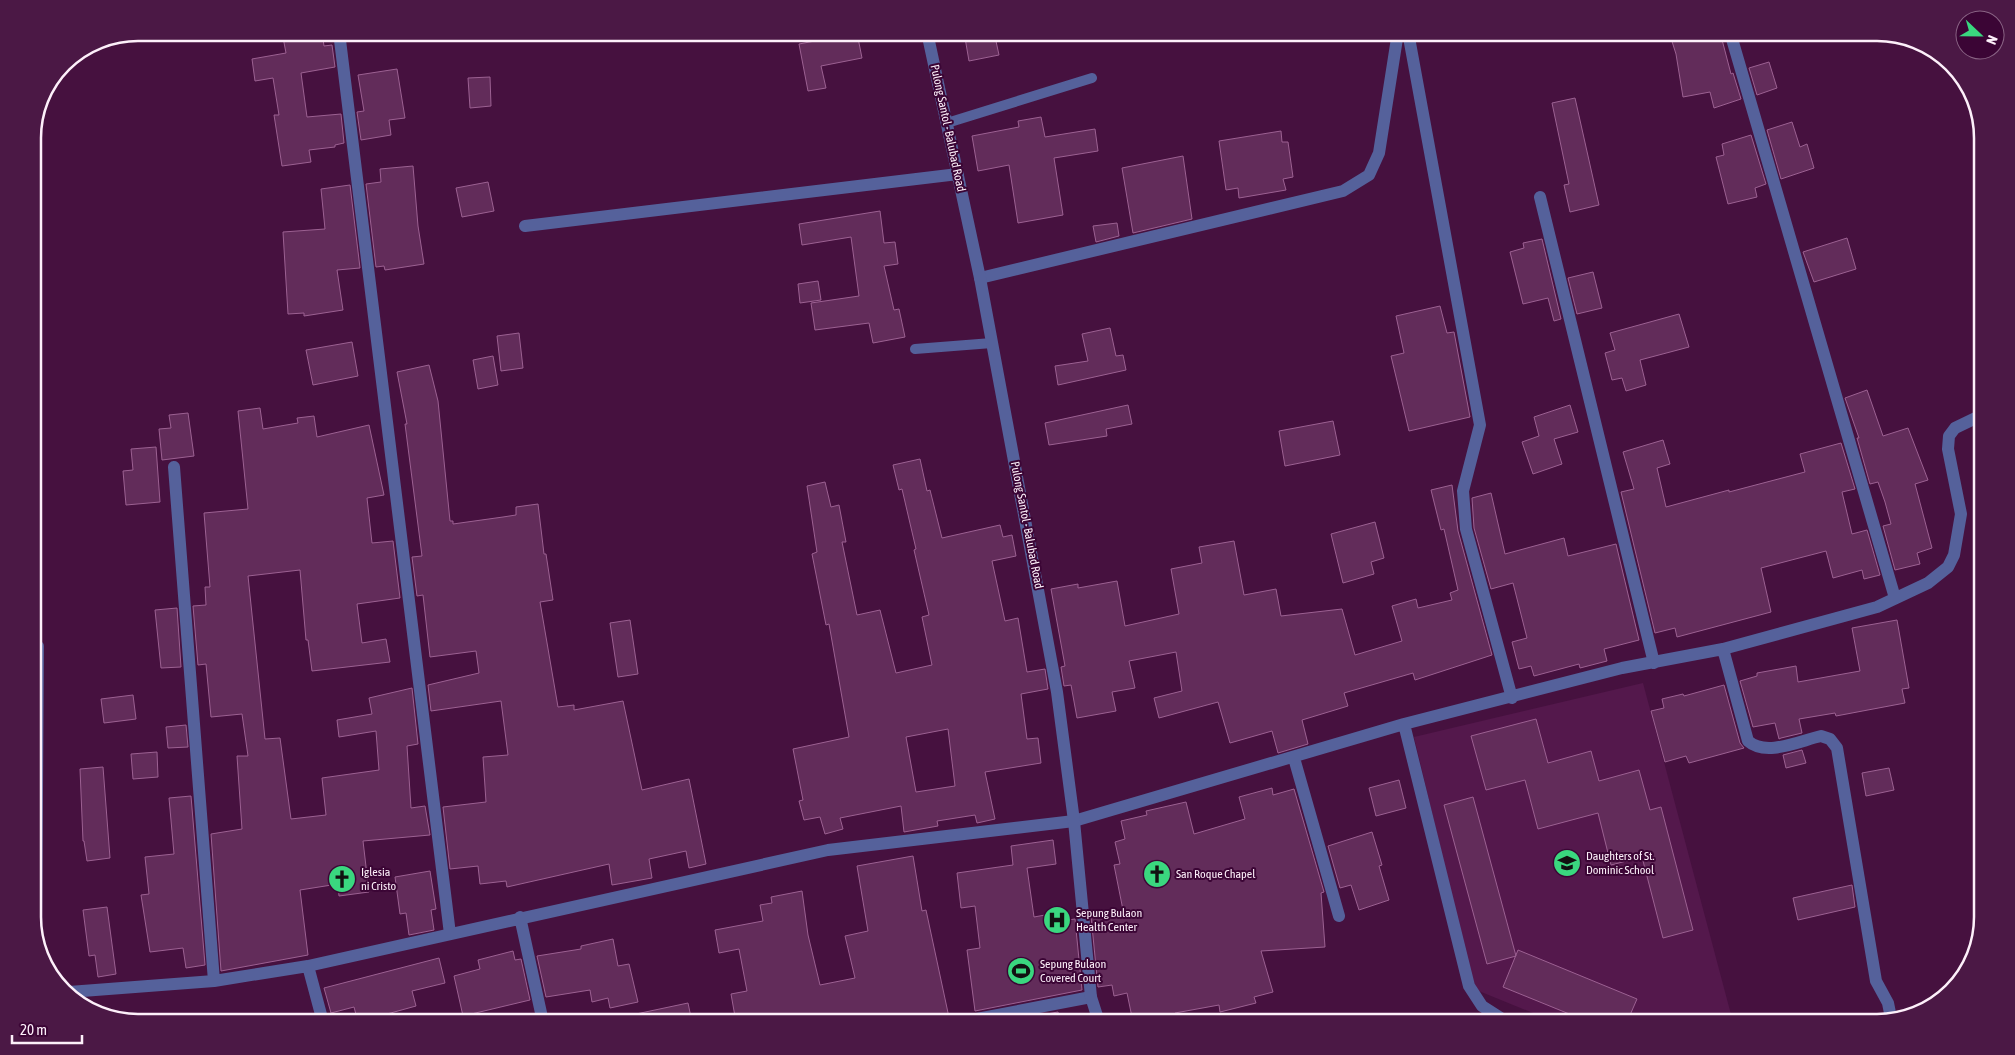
<svg xmlns="http://www.w3.org/2000/svg" width="2015" height="1055" viewBox="0 0 2015 1055" font-family="'Asap Condensed',sans-serif">
<style>
.built{fill:#54184c}
.building{fill:#622c5a;stroke:#9c6192;fill-rule:evenodd}
.lines{fill:none;stroke-linecap:round;stroke-linejoin:round}
.service{stroke:#55619b;stroke-width:10}
.minor{stroke:#55619b;stroke-width:12}
.tertiary{stroke:#55619b;stroke-width:12}
.labels{text-anchor:middle;stroke-width:4;stroke-linejoin:round;paint-order:stroke}
.street-label{font-size:12px;fill:#fdf0fa;stroke:#3b0535}
.poi-label{font-size:12px;fill:#fdf0fa;stroke:#3b0535;text-anchor:start}
.rim{fill:none;stroke:#fdf0fa;stroke-width:2.5}
</style>
<rect width="100%" height="100%" fill="#46113f"/>
<path class="built" d="M 1643,683 L 1733,1022 L 1555,1022 L 1474,989 L 1414,737 Z"/>
<path class="building" d="M 282,32 L 322,32 L 324,46 L 332,45 L 335,67 L 301,73 L 307,117 L 341,114 L 344,143 L 335,145 L 335,147 L 309,150 L 311,162 L 282,166 L 274,115 L 279,115 L 273,78 L 255,81 L 252,59 L 286,53 Z
M 964,32 L 994,32 L 999,55 L 969,61 Z
M 1669,32 L 1720,32 L 1731,74 L 1733,73 L 1741,99 L 1714,108 L 1710,92 L 1683,97 L 1676,54 Z
M 857,33 L 862,58 L 821,66 L 826,88 L 808,91 L 799,44 Z
M 1769,62 L 1777,88 L 1757,95 L 1749,68 Z
M 397,69 L 405,118 L 389,120 L 391,135 L 361,140 L 357,112 L 364,111 L 358,75 Z
M 490,77 L 491,106 L 470,108 L 468,78 Z
M 1575,98 L 1599,205 L 1570,212 L 1564,185 L 1569,184 L 1552,103 Z
M 1041,117 L 1045,137 L 1095,129 L 1098,151 L 1054,158 L 1063,215 L 1018,223 L 1009,165 L 978,171 L 972,136 L 1019,127 L 1018,121 Z
M 1792,122 L 1800,147 L 1807,144 L 1814,168 L 1781,179 L 1767,130 Z
M 1281,131 L 1282,142 L 1288,142 L 1293,177 L 1283,179 L 1286,190 L 1239,198 L 1238,188 L 1226,190 L 1219,141 Z
M 1751,135 L 1766,184 L 1755,188 L 1757,197 L 1728,204 L 1716,157 L 1724,155 L 1722,144 Z
M 1183,156 L 1192,219 L 1133,233 L 1122,168 Z
M 413,166 L 418,226 L 424,264 L 385,270 L 384,266 L 376,267 L 366,184 L 381,182 L 380,169 Z
M 488,182 L 494,211 L 462,217 L 456,188 Z
M 350,185 L 360,268 L 337,270 L 343,310 L 304,316 L 304,313 L 288,314 L 283,232 L 325,229 L 321,189 Z
M 880,211 L 884,243 L 895,242 L 898,264 L 884,266 L 894,310 L 899,309 L 905,337 L 873,343 L 869,323 L 815,330 L 811,303 L 859,296 L 851,237 L 802,245 L 799,224 Z
M 1117,223 L 1119,236 L 1096,242 L 1093,226 Z
M 1847,238 L 1856,269 L 1814,282 L 1803,252 Z
M 1542,239 L 1561,319 L 1554,321 L 1548,298 L 1523,304 L 1510,252 L 1524,248 L 1523,243 Z
M 1593,272 L 1602,308 L 1577,314 L 1568,278 Z
M 818,281 L 821,300 L 800,303 L 798,284 Z
M 1440,306 L 1447,333 L 1454,332 L 1470,417 L 1409,431 L 1391,356 L 1404,353 L 1396,316 Z
M 1679,314 L 1689,347 L 1640,360 L 1646,385 L 1626,391 L 1622,378 L 1612,380 L 1605,353 L 1615,350 L 1610,333 Z
M 1110,328 L 1116,356 L 1123,355 L 1126,370 L 1058,385 L 1055,366 L 1088,361 L 1082,334 Z
M 519,333 L 523,368 L 501,371 L 497,336 Z
M 352,342 L 358,376 L 313,385 L 306,350 Z
M 493,356 L 498,385 L 478,389 L 473,360 Z
M 429,365 L 438,401 L 450,521 L 453,521 L 453,524 L 503,517 L 516,515 L 516,507 L 538,504 L 544,554 L 546,554 L 553,600 L 540,602 L 558,707 L 574,705 L 574,710 L 623,701 L 642,790 L 689,779 L 706,864 L 689,868 L 686,851 L 649,859 L 652,878 L 612,885 L 609,864 L 507,887 L 506,881 L 480,884 L 478,866 L 450,869 L 443,807 L 486,802 L 483,757 L 508,755 L 501,701 L 431,711 L 428,685 L 479,673 L 476,651 L 430,657 L 423,595 L 417,596 L 412,557 L 422,556 L 405,424 L 407,424 L 397,372 Z
M 1867,390 L 1883,436 L 1908,428 L 1928,480 L 1915,484 L 1932,548 L 1917,553 L 1920,564 L 1895,570 L 1883,526 L 1891,524 L 1885,502 L 1878,482 L 1870,484 L 1857,438 L 1859,438 L 1845,398 Z
M 1128,405 L 1132,424 L 1106,429 L 1107,436 L 1049,445 L 1045,423 Z
M 1570,405 L 1578,432 L 1554,439 L 1562,464 L 1533,474 L 1522,442 L 1539,436 L 1534,417 Z
M 260,408 L 263,429 L 298,423 L 297,418 L 314,416 L 317,437 L 369,425 L 384,495 L 367,498 L 372,543 L 393,541 L 400,598 L 357,604 L 362,643 L 386,639 L 390,662 L 312,671 L 308,640 L 306,640 L 300,570 L 248,576 L 265,739 L 280,738 L 291,819 L 326,815 L 322,778 L 379,770 L 376,731 L 339,737 L 337,720 L 372,714 L 369,698 L 412,688 L 418,744 L 407,746 L 411,808 L 425,806 L 430,835 L 363,841 L 369,892 L 339,896 L 338,884 L 300,890 L 308,955 L 221,971 L 211,834 L 242,829 L 237,756 L 248,756 L 242,714 L 211,717 L 206,664 L 198,665 L 193,606 L 206,605 L 205,587 L 210,587 L 204,513 L 248,509 L 238,411 Z
M 188,413 L 194,456 L 162,460 L 159,429 L 171,428 L 169,415 Z
M 1333,421 L 1340,455 L 1285,466 L 1279,431 Z
M 1663,440 L 1670,464 L 1657,468 L 1666,507 L 1729,490 L 1729,492 L 1805,472 L 1800,454 L 1841,443 L 1855,489 L 1842,492 L 1852,534 L 1867,530 L 1880,575 L 1864,579 L 1862,570 L 1833,578 L 1826,551 L 1761,568 L 1771,612 L 1677,637 L 1675,628 L 1655,633 L 1621,492 L 1634,489 L 1623,452 Z
M 156,447 L 160,502 L 126,505 L 123,471 L 133,470 L 131,449 Z
M 920,459 L 927,491 L 930,490 L 942,538 L 1000,525 L 1003,537 L 1012,535 L 1016,556 L 992,561 L 1005,621 L 1018,618 L 1027,672 L 1045,669 L 1048,689 L 1021,694 L 1027,739 L 1038,738 L 1041,763 L 985,772 L 995,819 L 977,823 L 975,815 L 937,821 L 938,826 L 904,832 L 901,806 L 840,818 L 843,829 L 825,834 L 820,817 L 804,820 L 799,801 L 803,800 L 793,749 L 849,737 L 829,624 L 826,625 L 812,554 L 817,552 L 807,486 L 825,482 L 831,507 L 839,505 L 846,542 L 842,542 L 857,615 L 880,610 L 896,673 L 932,665 L 922,617 L 929,615 L 914,550 L 916,549 L 902,489 L 899,490 L 893,465 ZM 948,729 L 955,786 L 916,792 L 906,737 Z
M 1452,485 L 1458,531 L 1492,655 L 1415,680 L 1413,673 L 1344,693 L 1348,706 L 1302,720 L 1308,744 L 1278,753 L 1272,731 L 1230,743 L 1218,702 L 1159,718 L 1154,698 L 1182,691 L 1176,652 L 1129,661 L 1135,688 L 1112,692 L 1116,711 L 1077,718 L 1071,685 L 1064,686 L 1061,667 L 1065,666 L 1051,589 L 1078,584 L 1078,588 L 1117,581 L 1125,626 L 1179,614 L 1171,569 L 1202,563 L 1199,547 L 1234,541 L 1244,595 L 1276,589 L 1281,616 L 1342,609 L 1355,655 L 1402,641 L 1392,606 L 1416,599 L 1418,608 L 1452,600 L 1450,593 L 1458,590 L 1444,529 L 1441,530 L 1431,490 Z
M 1491,493 L 1505,554 L 1564,538 L 1568,556 L 1616,544 L 1639,640 L 1604,649 L 1607,661 L 1580,668 L 1579,664 L 1534,676 L 1531,666 L 1519,669 L 1512,642 L 1527,638 L 1513,583 L 1491,589 L 1474,528 L 1472,498 Z
M 1375,522 L 1384,558 L 1371,562 L 1374,574 L 1343,583 L 1331,534 Z
M 177,608 L 181,667 L 161,668 L 155,610 Z
M 630,620 L 638,674 L 618,677 L 610,623 Z
M 1897,620 L 1909,688 L 1902,689 L 1905,703 L 1836,716 L 1835,713 L 1799,719 L 1802,733 L 1781,738 L 1779,739 L 1775,723 L 1753,727 L 1740,681 L 1757,676 L 1757,673 L 1796,666 L 1798,682 L 1860,671 L 1852,628 Z
M 1724,685 L 1740,743 L 1744,748 L 1689,763 L 1686,756 L 1665,762 L 1651,711 L 1664,708 L 1662,699 L 1683,694 L 1684,696 Z
M 133,695 L 136,719 L 104,723 L 101,699 Z
M 1536,719 L 1548,763 L 1591,751 L 1599,781 L 1639,770 L 1650,810 L 1661,807 L 1693,930 L 1663,938 L 1642,857 L 1611,865 L 1598,813 L 1538,829 L 1525,780 L 1486,790 L 1471,736 Z
M 186,725 L 188,747 L 168,748 L 166,727 Z
M 1802,750 L 1806,763 L 1786,768 L 1783,755 Z
M 157,752 L 158,777 L 133,779 L 131,754 Z
M 103,767 L 110,858 L 87,861 L 84,841 L 83,841 L 80,769 Z
M 1889,768 L 1894,790 L 1866,796 L 1862,773 Z
M 1399,780 L 1406,808 L 1376,816 L 1369,788 Z
M 1272,788 L 1273,795 L 1294,789 L 1324,892 L 1321,893 L 1325,947 L 1261,951 L 1273,992 L 1254,997 L 1256,1003 L 1220,1012 L 1219,1005 L 1175,1013 L 1174,1022 L 1133,1022 L 1127,993 L 1114,996 L 1112,985 L 1098,987 L 1091,916 L 1123,910 L 1114,865 L 1120,864 L 1115,842 L 1125,839 L 1121,821 L 1147,815 L 1146,811 L 1186,802 L 1194,834 L 1245,819 L 1239,797 Z
M 191,796 L 205,965 L 186,968 L 183,948 L 150,952 L 141,895 L 149,894 L 145,857 L 174,854 L 169,798 Z
M 1473,797 L 1516,956 L 1487,964 L 1444,805 Z
M 1372,832 L 1382,865 L 1379,866 L 1389,900 L 1359,910 L 1351,885 L 1340,888 L 1328,846 Z
M 1053,840 L 1056,864 L 1027,868 L 1034,917 L 1067,911 L 1068,920 L 1075,919 L 1082,990 L 975,1011 L 967,950 L 980,948 L 975,906 L 961,908 L 957,873 L 1013,865 L 1011,846 Z
M 913,856 L 922,911 L 926,910 L 950,1022 L 736,1022 L 731,994 L 747,991 L 739,949 L 719,953 L 715,930 L 763,921 L 760,905 L 772,903 L 771,897 L 802,891 L 808,935 L 820,985 L 855,978 L 845,936 L 868,931 L 857,866 Z
M 430,871 L 436,909 L 431,910 L 434,930 L 409,935 L 406,913 L 400,914 L 395,877 Z
M 1852,885 L 1855,907 L 1798,920 L 1793,898 Z
M 107,907 L 116,974 L 98,977 L 95,955 L 89,956 L 83,910 Z
M 613,939 L 618,966 L 629,964 L 638,1002 L 610,1008 L 608,998 L 592,1002 L 590,990 L 546,997 L 537,956 L 581,949 L 581,946 Z
M 1518,950 L 1637,999 L 1627,1022 L 1589,1022 L 1503,987 Z
M 513,951 L 515,960 L 521,959 L 530,1000 L 463,1016 L 454,976 L 480,969 L 478,960 Z
M 439,958 L 445,983 L 412,991 L 416,1006 L 358,1022 L 354,1007 L 331,1013 L 324,988 Z
M 688,1003 L 692,1022 L 637,1022 L 636,1014 Z
M 1058,1012 L 1061,1022 L 1001,1022 Z"/>
<g class="lines">
<path class="service" d="M 947,123 L 1092,78
M 915,349 L 992,343
M 37,936 L 39,646"/>
<path class="minor" d="M 339,32 L 450,934
M 1408,32 L 1480,425 L 1463,491 L 1466,529 L 1512,698
M 1730,32 L 1895,598
M 1540,197 L 1654,663
M 525,226 L 958,174
M 980,278 L 1343,191 L 1369,175 L 1379,153 L 1398,32
M 174,467 L 214,981
M 1723,649 L 1748,741 C 1766,757 1799,741 1821,736 L 1830,739 L 1837,748 L 1876,981 L 1888,1003 L 1891,1018
M 1404,724 L 1469,986 L 1482,1006 L 1507,1022
M 1294,758 L 1339,916
M 520,917 L 543,1022
M 308,966 L 323,1022
M 69,992 L 214,981 L 308,966 L 828,850 L 1074,821 L 1404,724 L 1622,668 L 1723,649 L 1877,607 L 1928,583 L 1948,567 L 1954,555 L 1961,514 L 1948,449 L 1949,436 L 1955,428 L 1982,415
M 961,1022 L 1091,997"/>
<path class="tertiary" d="M 927,32 L 980,278 L 1057,692 L 1074,821 L 1091,997 L 1099,1022"/>
</g>
<defs>
<g id="school-disc" transform="scale(1.4375)"><circle r="9.5" fill="#3ad77f" stroke="#3b0535"/><path d="M0-5L7-2L0 1L-7-2ZM-4 1L0 2.5L4 1V4Q0 6-4 4Z" fill="#111"/></g>
<g id="church-disc" transform="scale(1.4375)"><circle r="9.5" fill="#3ad77f" stroke="#3b0535"/><path d="M-1.2-6h2.4v3.5h3.3v2.4h-3.3V6h-2.4V-.1h-3.3v-2.4h3.3Z" fill="#111"/></g>
<g id="hospital-disc" transform="scale(1.4375)"><circle r="9.5" fill="#3ad77f" stroke="#3b0535"/><path d="M-5-5h3v3.5h4V-5h3V5h-3V1.5h-4V5h-3Z" fill="#111"/></g>
<g id="stadium-disc" transform="scale(1.4375)"><circle r="9.5" fill="#3ad77f" stroke="#3b0535"/><path d="M0-5a6.5 5 0 1 0 0 10a6.5 5 0 1 0 0-10ZM-3.5-1.8h7v3.6h-7Z" fill="#111"/></g>
</defs>
<g fill-rule="evenodd">
<use href="#school-disc" x="1567" y="863"/>
<use href="#church-disc" x="1157" y="874"/>
<use href="#church-disc" x="342" y="879"/>
<use href="#hospital-disc" x="1057" y="920"/>
<use href="#stadium-disc" x="1021" y="971"/>
</g>
<g class="labels">
<g class="street-label">
<text transform="translate(948 128) rotate(78)" y="4">Pulong Santol - Balubad Road</text>
<text transform="translate(1027 525) rotate(79)" y="4">Pulong Santol - Balubad Road</text>
</g>
<g class="poi-label">
<text x="1586" y="860">Daughters of St.<tspan x="1586" dy="14">Dominic School</tspan></text>
<text x="361" y="876">Iglesia<tspan x="361" dy="14">ni Cristo</tspan></text>
<text x="1176" y="878">San Roque Chapel</text>
<text x="1076" y="917">Sepung Bulaon<tspan x="1076" dy="14">Health Center</tspan></text>
<text x="1040" y="968">Sepung Bulaon<tspan x="1040" dy="14">Covered Court</tspan></text>
</g>
</g>
<path d="M0 0H2015V1055H0ZM138 41H1877A97 97 0 0 1 1974 138V917A97 97 0 0 1 1877 1014H138A97 97 0 0 1 41 917V138A97 97 0 0 1 138 41Z" fill="#4b1845" fill-rule="evenodd"/>
<path class="rim" d="M138 41H1877A97 97 0 0 1 1974 138V917A97 97 0 0 1 1877 1014H138A97 97 0 0 1 41 917V138A97 97 0 0 1 138 41Z"/>
<g transform="translate(1980 35) rotate(112)"><circle r="24" fill="#3b0535" stroke="#896384"/>
<path d="M0-4L9 19L0 12L-9 19Z" fill="#3ad77f"/>
<text y="-8" font-size="14" font-weight="bold" text-anchor="middle" fill="#fdf0fa">N</text>
</g>
<path d="M12 1035v8h70v-8" fill="none" stroke="#fdf0fa" stroke-width="2.5"/>
<text x="20" y="1035" font-size="15" fill="#fdf0fa" stroke="#3b0535" stroke-width="4" paint-order="stroke">20 m</text>
</svg>
